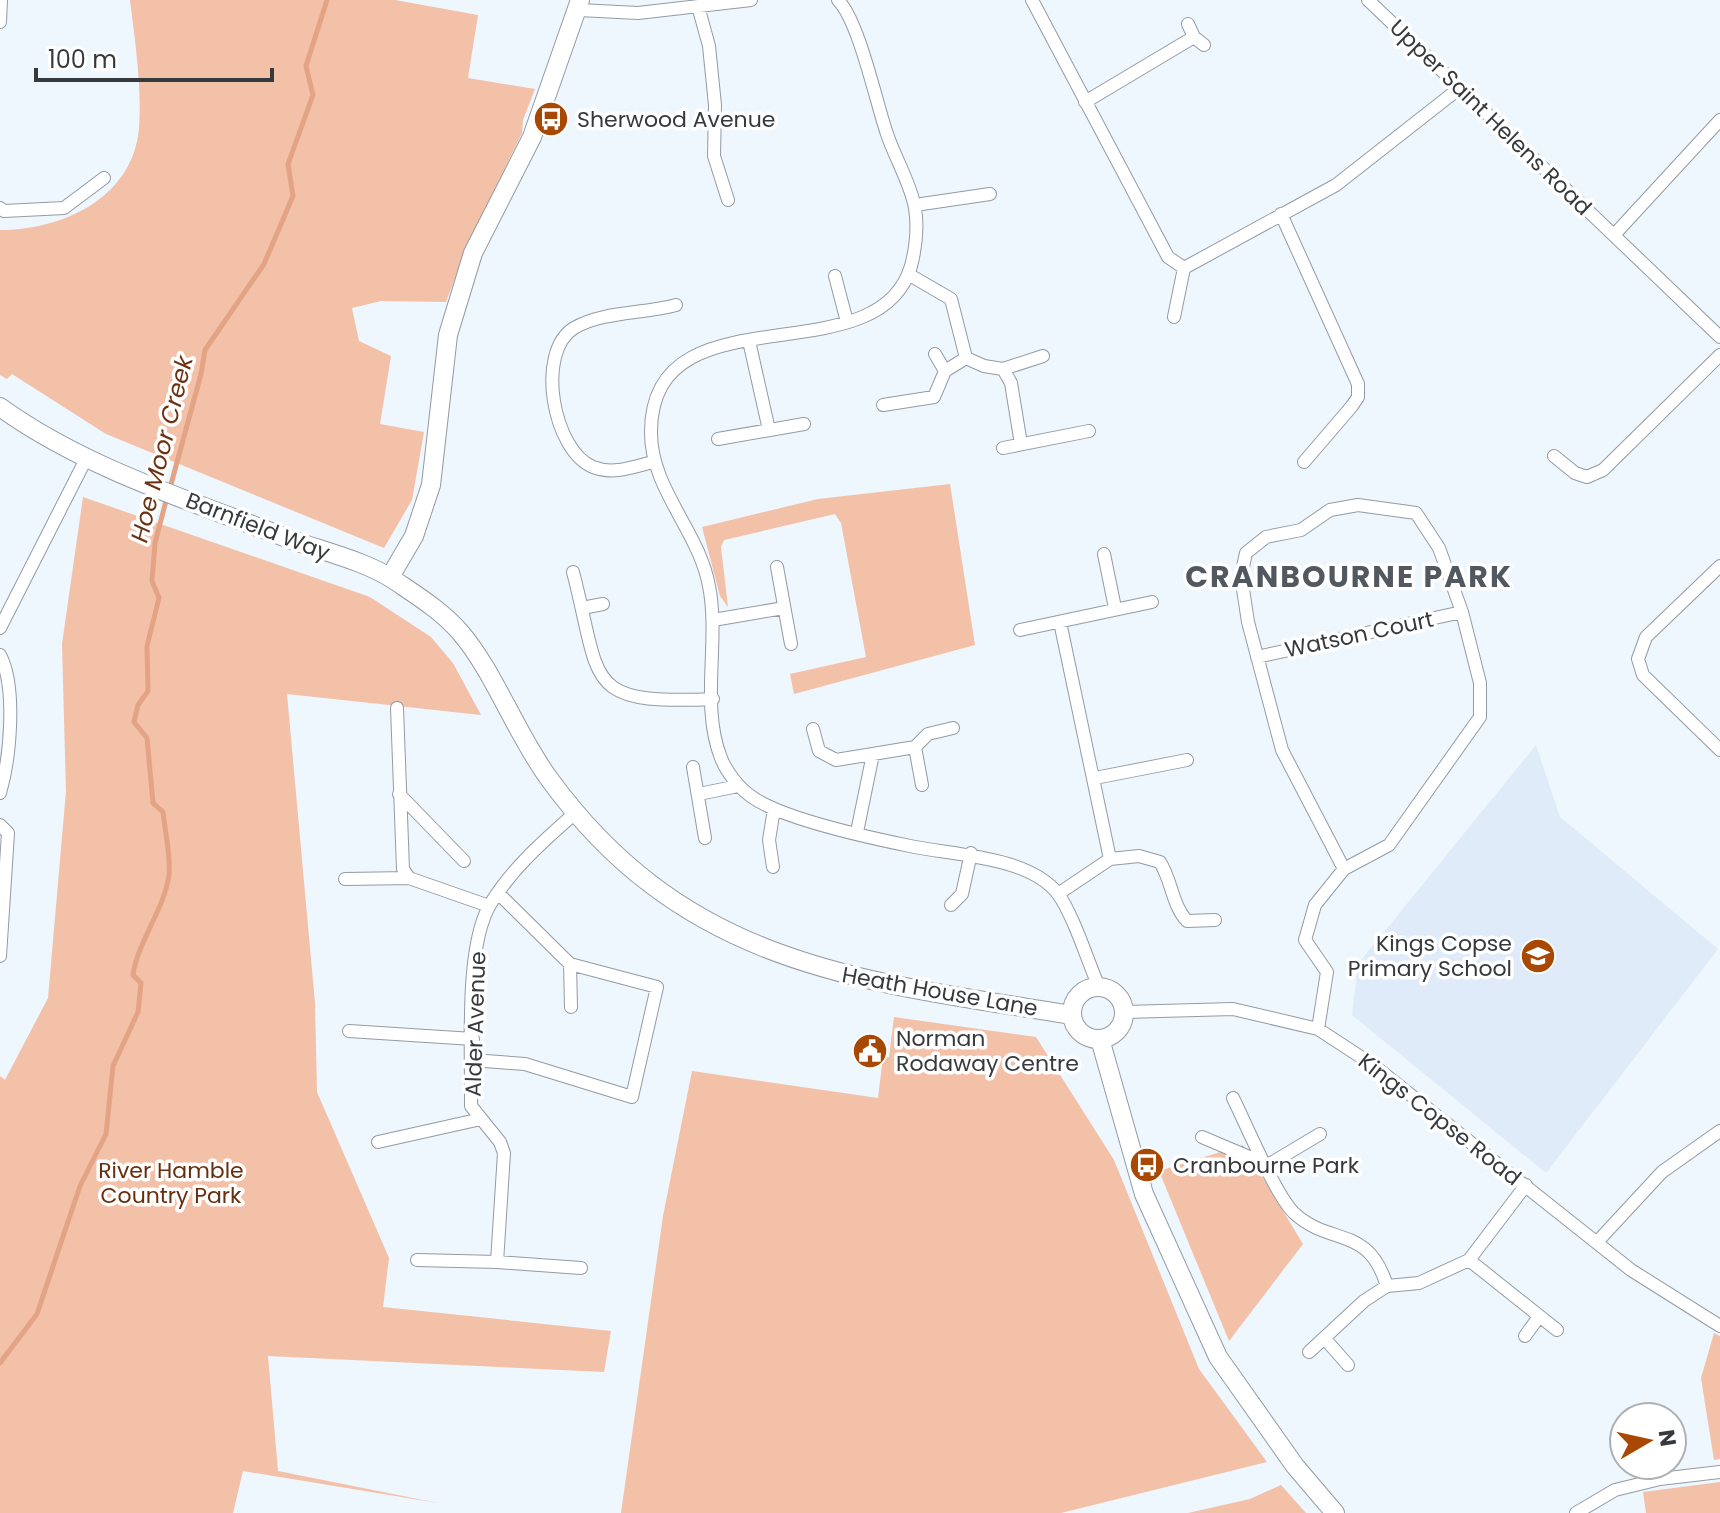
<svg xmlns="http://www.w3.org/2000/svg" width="1720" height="1513" viewBox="0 0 1720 1513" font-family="Poppins,sans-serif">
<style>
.built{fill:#dfebf9}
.green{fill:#f3c0a8}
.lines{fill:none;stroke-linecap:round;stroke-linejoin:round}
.stream{stroke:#e3a486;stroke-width:5}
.street-casing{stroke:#949ba2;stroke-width:14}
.secondary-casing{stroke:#949ba2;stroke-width:20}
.street{stroke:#fff;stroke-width:12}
.secondary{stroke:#fff;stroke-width:18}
.labels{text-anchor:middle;stroke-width:7;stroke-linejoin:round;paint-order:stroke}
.street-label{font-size:22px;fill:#373a3d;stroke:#fff}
.poi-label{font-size:22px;fill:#373a3d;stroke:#fff;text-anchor:start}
.park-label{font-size:22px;fill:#682f0e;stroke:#fff}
.water-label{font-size:24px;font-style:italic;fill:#6c3313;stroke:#fff}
.district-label{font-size:30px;font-weight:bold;letter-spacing:2px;fill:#52585f;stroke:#fff}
</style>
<rect width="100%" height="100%" fill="#eef6fe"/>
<path class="built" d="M 1536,745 L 1560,817 L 1718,949 L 1546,1173 L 1352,1015 L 1358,964 Z"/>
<path class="green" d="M 130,0 L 395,0 L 478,15 L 468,78 L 535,89 L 523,120 L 522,133 L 467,246 L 446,302 L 381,301 L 352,308 L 359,341 L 391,356 L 380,424 L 424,432 L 412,500 L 384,548 L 106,434 L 12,374 L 7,379 L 0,375 L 0,230 C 61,230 133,199 139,128 C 142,87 135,41 130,0 Z
M 950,484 L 975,645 L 794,694 L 790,674 L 866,657 L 841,523 L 835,514 L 724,540 L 721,547 L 728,607 L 720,596 L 702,527 L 818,499 Z
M 83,497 L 370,597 L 431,637 L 453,663 L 481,715 L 287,694 L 315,1003 L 317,1092 L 389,1258 L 383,1307 L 611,1331 L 604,1372 L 268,1356 L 278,1471 L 438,1503 L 243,1471 L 233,1513 L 0,1513 L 0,1076 L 5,1080 L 48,998 L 66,791 L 62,644 Z
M 894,1017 L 1036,1037 L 1114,1160 L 1199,1369 L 1267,1462 L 1061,1513 L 621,1513 L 663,1216 L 692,1071 L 878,1098 L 883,1057 L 889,1057 Z
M 1243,1145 L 1303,1244 L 1229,1341 L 1159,1171 Z
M 1714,1333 L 1720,1336 L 1720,1459 L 1714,1460 L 1701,1378 Z
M 1720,1482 L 1720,1513 L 1646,1513 L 1643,1492 Z
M 1281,1485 L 1306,1513 L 1188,1513 L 1250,1499 Z"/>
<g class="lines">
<path class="stream" d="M 170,488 L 201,374 L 205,350 L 264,264 L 293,196 L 288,164 L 313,95 L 306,66 L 327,0
M 0,1363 L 37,1314 L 80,1186 L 106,1134 L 113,1066 L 138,1012 L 141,983 L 133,975 C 138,941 164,910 169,875 C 171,856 165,831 163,812 L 153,803 L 147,738 L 134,722 L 138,705 L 148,691 L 147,646 L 159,598 L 152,581 L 155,543 L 167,497"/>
<g class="street-casing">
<path id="street" d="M 838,0 C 859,21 876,102 887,134 C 895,158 911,184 915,208 C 918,227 916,247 911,266 C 878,380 650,285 651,433 C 651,489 699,531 709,586 C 720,641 700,705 721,758 C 727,773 739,788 752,797 C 783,819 871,838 910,846 C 952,855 1029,856 1058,894 C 1073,914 1088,962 1099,987
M 1032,0 L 1168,257 L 1184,268
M 1368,0 L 1720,337
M 698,6 L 709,46 L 715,105 L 714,156 L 728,200
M 579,10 L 638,13 L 751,0
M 0,22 L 1,0
M 1188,24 L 1194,37 L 1204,45
M 1085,102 L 1194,37
M 915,205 L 990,194
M 0,208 L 4,211 L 64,208 L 104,178
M 1281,214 L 1358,384 L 1358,397 L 1352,406 L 1304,462
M 1614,235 L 1720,120
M 908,274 L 951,299 L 966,358 L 984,366 L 1003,369 L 1011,383 L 1021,444
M 835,276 L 847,322
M 1174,317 L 1184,268 L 1336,185 L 1461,87
M 749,341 L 769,430
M 935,354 L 945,371
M 1003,369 L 1043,356
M 883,405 L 934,397 L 945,371 L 966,358
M 718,439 L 804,424
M 1003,448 L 1089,431
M 1554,456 L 1575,473 L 1587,477 L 1603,470 L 1720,355
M 653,462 C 633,467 613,475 593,467 C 553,451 535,352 574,328 C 603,311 644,314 676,305
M 1104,554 L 1115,608
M 1720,566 L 1646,637 L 1638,659 L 1643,675 L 1720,750
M 777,567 L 791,644
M 573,572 C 602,683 582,705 713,699
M 582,608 L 603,604
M 713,620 L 784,608
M 0,628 L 87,457
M 1020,630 L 1152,602
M 0,655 C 17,687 10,759 0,793
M 1257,657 L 1462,612
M 397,708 L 403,869 L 409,878 L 489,906
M 813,729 L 819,751 L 836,760 L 873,754 L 915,747 L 928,734 L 953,728
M 915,747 L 922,785
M 693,767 L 705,838
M 1095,778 L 1187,760
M 399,794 L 464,861
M 699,794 L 738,786
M 575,813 C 544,841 513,867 491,903 C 464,946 472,1053 471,1106 L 500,1142 L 504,1153 L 497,1262 L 581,1268
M 0,825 L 8,833 L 0,956
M 857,832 L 873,754
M 1110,859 L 1139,856 L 1160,862 C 1172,881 1172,905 1187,921 L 1215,920
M 773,867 L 769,840 L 774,809
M 345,879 L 409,878
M 1058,894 L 1110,859 L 1060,622
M 951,905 L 962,894 L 971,853
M 570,964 L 571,1007
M 1124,1012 L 1233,1009 L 1318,1029 L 1373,1065 L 1631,1270 L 1720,1326
M 1318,1029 L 1327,972 L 1305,940 L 1315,905 L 1344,869 L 1389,845 L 1480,717 L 1480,683 L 1462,612 L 1439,548 L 1416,513 L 1358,505 L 1330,510 L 1301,530 L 1266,537 L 1246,553 L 1241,576 L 1248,622 L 1282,750 L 1344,869
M 349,1031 L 473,1039
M 472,1060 L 525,1064 L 632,1097 L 657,987 L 570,964 L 498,893
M 1233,1098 C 1246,1124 1276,1196 1294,1213 C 1331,1247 1368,1224 1387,1286
M 1202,1137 L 1268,1165 L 1320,1134
M 378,1142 L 481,1119
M 1598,1241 L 1662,1172 L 1720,1131
M 417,1260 L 497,1262
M 1469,1260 L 1557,1330
M 1525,1336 L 1538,1318
M 1326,1340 L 1348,1365
M 1309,1352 L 1364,1301 L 1387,1286 L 1419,1283 L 1469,1260 L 1526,1185
M 1576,1513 L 1615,1490 L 1660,1479 L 1720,1472"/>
</g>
<g class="secondary-casing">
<path id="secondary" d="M 0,407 C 86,469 194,502 292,540 C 325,552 365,561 394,580 C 416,595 442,611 460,632 C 494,671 517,736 550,780 C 687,967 862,981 1072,1015
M 390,577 L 414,536 L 431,485 L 448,335 L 473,253 L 532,137 L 580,0
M1072 1013a26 26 0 1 1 52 0a26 26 0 1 1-52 0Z
M 1100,1039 L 1144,1194 L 1218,1357 L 1295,1466 L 1335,1513"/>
</g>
<use href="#street" class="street"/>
<use href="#secondary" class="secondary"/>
</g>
<defs>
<g id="bus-disc" transform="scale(1.8)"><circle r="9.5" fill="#a94802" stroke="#fff"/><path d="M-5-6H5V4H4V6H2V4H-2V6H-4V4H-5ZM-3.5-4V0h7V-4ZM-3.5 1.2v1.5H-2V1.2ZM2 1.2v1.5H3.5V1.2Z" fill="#fff"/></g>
<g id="school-disc" transform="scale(1.8)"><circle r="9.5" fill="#a94802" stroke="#fff"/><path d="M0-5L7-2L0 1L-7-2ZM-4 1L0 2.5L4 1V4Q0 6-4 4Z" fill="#fff"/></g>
<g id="civic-disc" transform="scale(1.8)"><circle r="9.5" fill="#a94802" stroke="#fff"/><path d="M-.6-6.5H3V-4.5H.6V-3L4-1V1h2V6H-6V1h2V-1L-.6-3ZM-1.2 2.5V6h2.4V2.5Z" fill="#fff"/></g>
</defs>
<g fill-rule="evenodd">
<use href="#bus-disc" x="551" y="119"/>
<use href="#school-disc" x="1538" y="956"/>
<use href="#civic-disc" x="870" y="1051"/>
<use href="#bus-disc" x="1147" y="1165"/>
</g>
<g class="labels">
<g class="street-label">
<text transform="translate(1491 117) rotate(44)" y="8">Upper Saint Helens Road</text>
<text transform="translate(258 526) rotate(21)" y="8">Barnfield Way</text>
<text transform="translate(1359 634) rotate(-12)" y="8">Watson Court</text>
<text transform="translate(940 991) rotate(10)" y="8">Heath House Lane</text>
<text transform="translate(475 1024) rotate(-88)" y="8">Alder Avenue</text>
<text transform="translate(1440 1119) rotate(38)" y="8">Kings Copse Road</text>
</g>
<g class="poi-label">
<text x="577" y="127">Sherwood Avenue</text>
<text x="1512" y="951" text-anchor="end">Kings Copse<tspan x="1512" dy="25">Primary School</tspan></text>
<text x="896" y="1046">Norman<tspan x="896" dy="25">Rodaway Centre</tspan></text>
<text x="1173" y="1173">Cranbourne Park</text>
</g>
<g class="park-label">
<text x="171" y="1178">River Hamble<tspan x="171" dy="25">Country Park</tspan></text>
</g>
<g class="water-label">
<text transform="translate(162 449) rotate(-76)" y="8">Hoe Moor Creek</text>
</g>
<g class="district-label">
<text x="1349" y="587">CRANBOURNE PARK</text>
</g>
</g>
<g transform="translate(1648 1441) rotate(81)"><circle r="38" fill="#ffffff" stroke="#afb0b1" stroke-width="2"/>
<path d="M0-6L14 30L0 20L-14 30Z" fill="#a94802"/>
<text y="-12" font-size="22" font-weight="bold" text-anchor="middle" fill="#373a3d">N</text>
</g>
<path d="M36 68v12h236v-12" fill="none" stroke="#373a3d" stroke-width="4"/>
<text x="48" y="68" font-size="24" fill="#373a3d" stroke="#ffffff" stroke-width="6" paint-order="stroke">100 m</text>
</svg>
